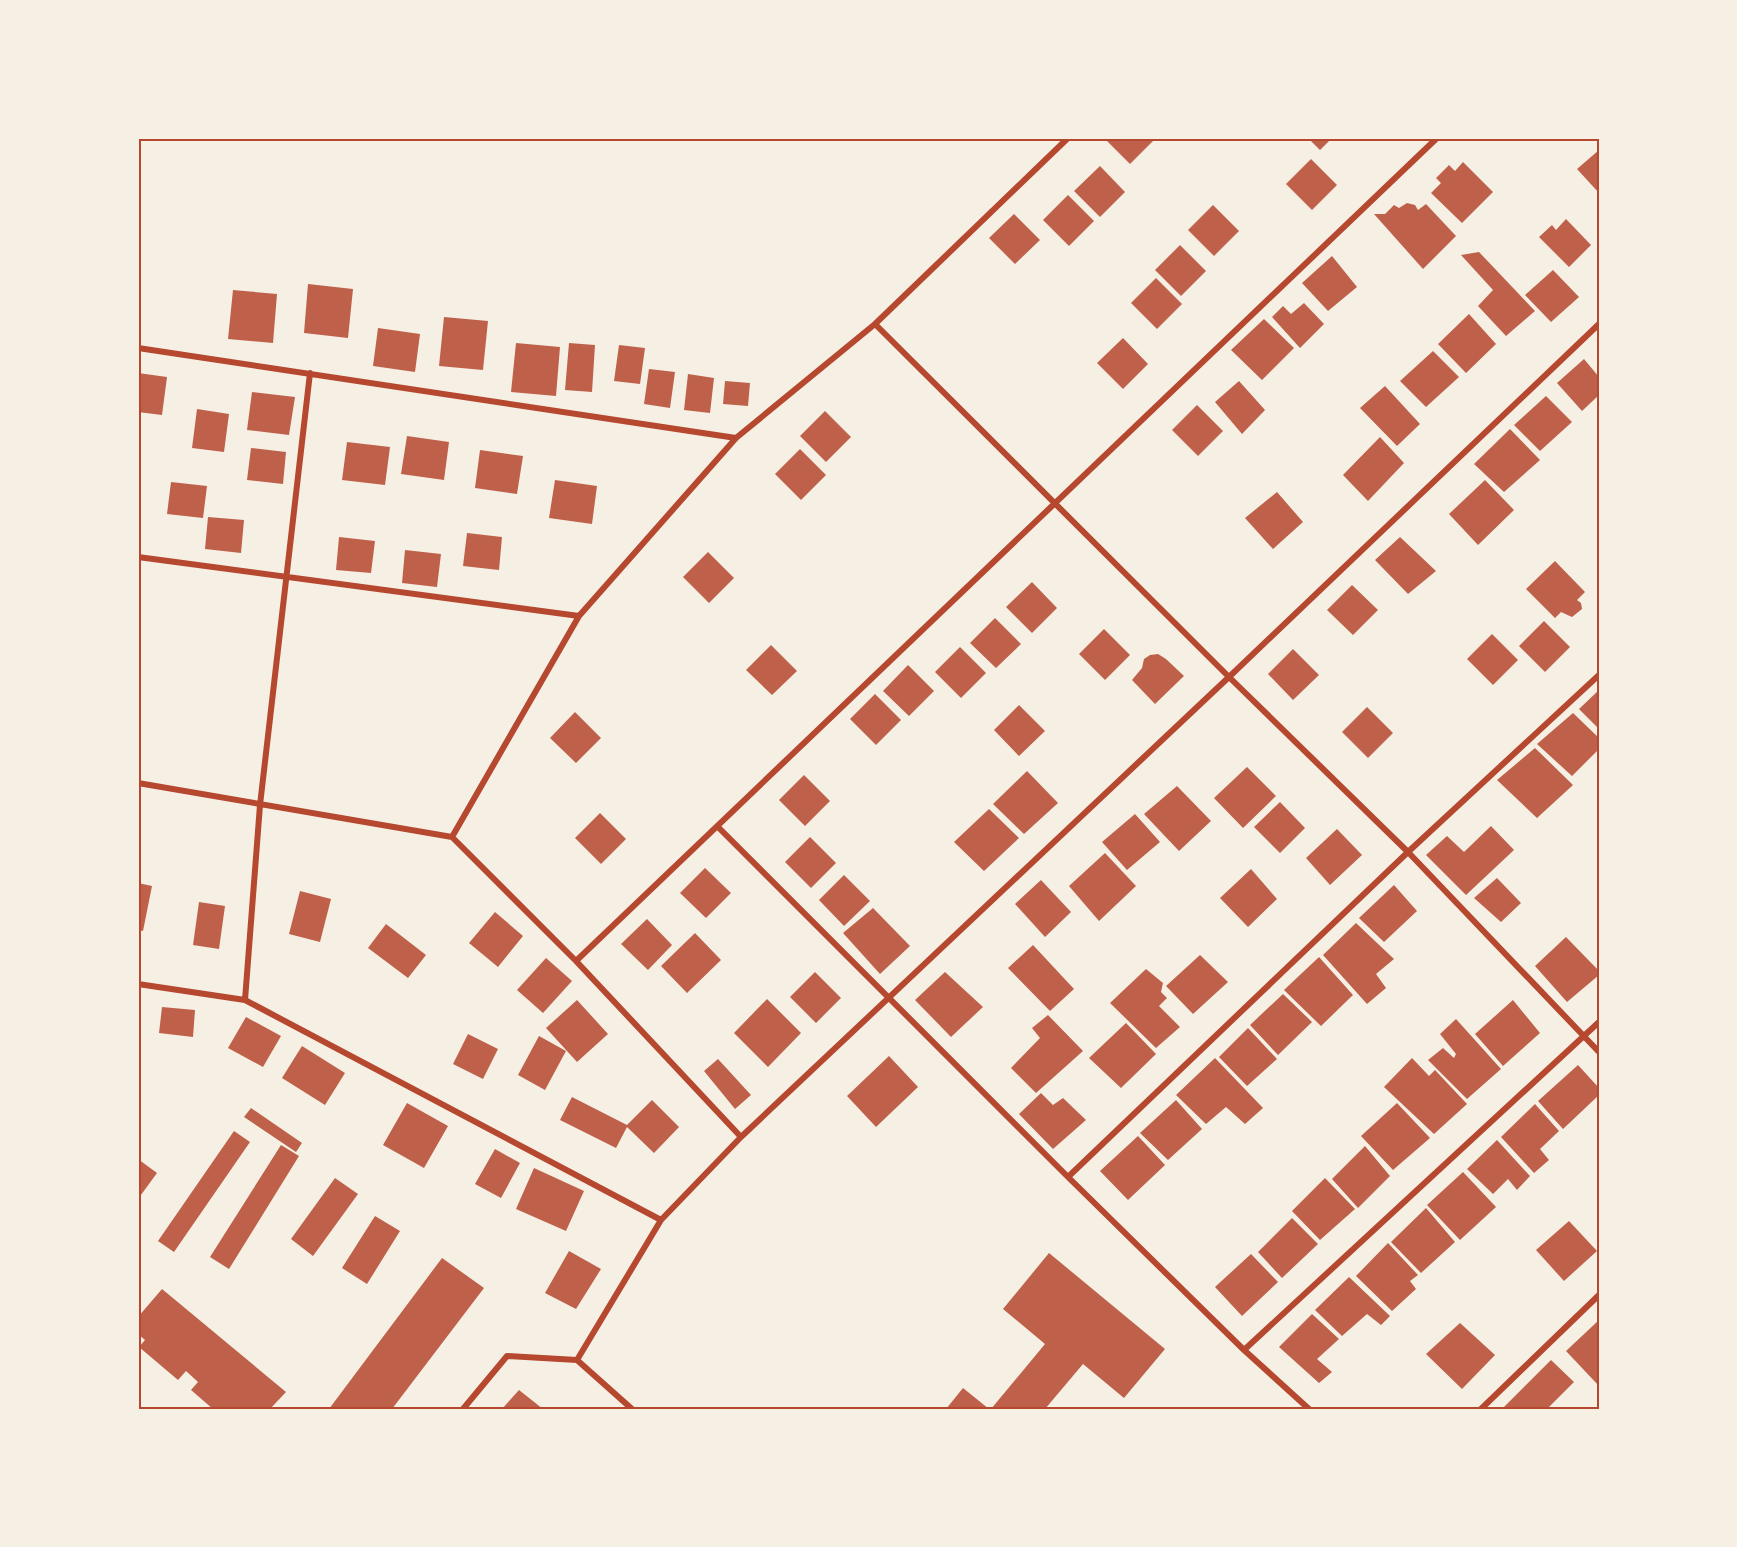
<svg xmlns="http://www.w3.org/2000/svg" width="1737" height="1547" viewBox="0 0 1737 1547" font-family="'Exo 2',sans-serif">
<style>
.building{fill:#bf614a}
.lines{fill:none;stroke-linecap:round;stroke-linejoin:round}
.minor{stroke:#b5482f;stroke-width:6}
.neatline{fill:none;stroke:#b5482f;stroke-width:2}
</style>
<rect width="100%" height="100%" fill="#f6efe4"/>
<path class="building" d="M 1104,138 L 1154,138 L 1155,139 L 1130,164 Z
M 1308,138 L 1332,138 L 1320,150 Z
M 1599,150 L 1599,193 L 1577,169 Z
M 1311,159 L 1337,185 L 1312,210 L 1286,184 Z
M 1463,162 L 1493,192 L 1462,223 L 1431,193 L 1441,183 L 1436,178 L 1449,165 L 1455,171 Z
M 1100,166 L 1125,192 L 1100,217 L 1074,191 Z
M 1068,195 L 1094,221 L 1069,246 L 1043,220 Z
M 1407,203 L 1415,205 L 1418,210 L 1426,204 L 1456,236 L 1423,269 L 1374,214 L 1385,214 L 1394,205 L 1399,208 Z
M 1213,205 L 1239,231 L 1214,256 L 1188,230 Z
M 1014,214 L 1040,240 L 1015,264 L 989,238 Z
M 1566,219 L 1591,245 L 1569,267 L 1539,237 L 1552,225 L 1556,230 Z
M 1180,245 L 1206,271 L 1181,296 L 1155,270 Z
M 1479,252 L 1535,311 L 1506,336 L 1478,306 L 1493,290 L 1461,255 Z
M 1332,256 L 1357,287 L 1328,311 L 1302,283 Z
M 1553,270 L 1579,297 L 1551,322 L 1525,295 Z
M 1156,278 L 1182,304 L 1157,329 L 1131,303 Z
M 308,284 L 353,289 L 348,338 L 304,333 Z
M 233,290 L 277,294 L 273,343 L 228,339 Z
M 1304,303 L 1324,324 L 1300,348 L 1272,317 L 1283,306 L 1291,314 Z
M 1469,314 L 1496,344 L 1466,373 L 1438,344 Z
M 444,317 L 488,321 L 483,370 L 439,366 Z
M 1264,319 L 1294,348 L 1262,380 L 1231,350 Z
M 378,328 L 420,334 L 415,372 L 373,366 Z
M 1123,338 L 1148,364 L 1123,389 L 1097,363 Z
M 516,343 L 560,347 L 556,396 L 511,392 Z
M 569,343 L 595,345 L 592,392 L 565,390 Z
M 619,345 L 645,348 L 640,384 L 614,381 Z
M 1433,351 L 1459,377 L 1426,407 L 1400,381 Z
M 1584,359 L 1599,377 L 1599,395 L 1582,411 L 1557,383 Z
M 649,369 L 675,372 L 670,408 L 644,404 Z
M 138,373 L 167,377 L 162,415 L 138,412 Z
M 688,374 L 714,378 L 710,413 L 684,410 Z
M 725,381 L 750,383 L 748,406 L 723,404 Z
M 1239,381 L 1265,410 L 1242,434 L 1215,402 Z
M 1385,386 L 1420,424 L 1397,446 L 1360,408 Z
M 252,392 L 295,397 L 289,435 L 247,430 Z
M 1546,396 L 1572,422 L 1540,451 L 1514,425 Z
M 1197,405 L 1223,431 L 1198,456 L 1172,430 Z
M 197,409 L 229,414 L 224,452 L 192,448 Z
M 825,411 L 851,437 L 826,462 L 800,436 Z
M 1510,429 L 1540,460 L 1504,492 L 1474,464 Z
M 407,436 L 449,442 L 444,480 L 401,474 Z
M 1380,437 L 1404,463 L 1368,501 L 1343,475 Z
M 347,442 L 390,447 L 385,485 L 342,480 Z
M 251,448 L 286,452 L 283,484 L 247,480 Z
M 800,449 L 826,475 L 801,500 L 775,474 Z
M 480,450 L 523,456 L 517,494 L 475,488 Z
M 555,480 L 597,486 L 592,524 L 549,518 Z
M 1485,480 L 1514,510 L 1478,545 L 1449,514 Z
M 171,482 L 207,486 L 203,518 L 167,514 Z
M 1277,492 L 1303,522 L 1273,549 L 1245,518 Z
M 208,517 L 244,520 L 241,553 L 205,549 Z
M 467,533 L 502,537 L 499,570 L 463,566 Z
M 339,537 L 375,541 L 371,573 L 336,570 Z
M 1400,537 L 1436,571 L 1408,594 L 1375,560 Z
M 405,550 L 441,554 L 437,587 L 402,583 Z
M 708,552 L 734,578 L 709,603 L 683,577 Z
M 1555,561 L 1585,592 L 1577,600 L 1581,603 L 1582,609 L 1572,617 L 1561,612 L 1555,618 L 1526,589 Z
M 1032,582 L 1057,608 L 1032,633 L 1006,607 Z
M 1352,585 L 1378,610 L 1353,635 L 1327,610 Z
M 995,618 L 1021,644 L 996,668 L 970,643 Z
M 1544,621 L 1570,647 L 1545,672 L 1519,646 Z
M 1104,629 L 1130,655 L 1105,680 L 1079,654 Z
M 1492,634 L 1518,660 L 1493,685 L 1467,659 Z
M 771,645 L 797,671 L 772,695 L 746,670 Z
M 960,647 L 986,673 L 961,698 L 935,672 Z
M 1293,649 L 1319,675 L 1293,700 L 1268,674 Z
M 1158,654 L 1166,659 L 1184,676 L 1155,704 L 1132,680 L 1142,668 L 1144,659 L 1150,655 Z
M 908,665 L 934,691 L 909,716 L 883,691 Z
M 1599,690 L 1599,729 L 1579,709 Z
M 875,694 L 901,720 L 876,745 L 850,719 Z
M 1019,705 L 1045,731 L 1019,756 L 994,730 Z
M 1367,707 L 1393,733 L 1368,758 L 1342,732 Z
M 575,712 L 601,738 L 576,763 L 550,738 Z
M 1573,713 L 1599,738 L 1599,749 L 1572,776 L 1537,744 Z
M 1535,748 L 1573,785 L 1537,818 L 1497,780 Z
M 1247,767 L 1276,796 L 1243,828 L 1214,798 Z
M 1027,771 L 1058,803 L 1024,834 L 993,804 Z
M 804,775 L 830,801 L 805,826 L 779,800 Z
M 1177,786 L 1211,821 L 1179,851 L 1144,814 Z
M 1280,802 L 1305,828 L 1280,853 L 1254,827 Z
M 989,809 L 1019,838 L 984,871 L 954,842 Z
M 600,813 L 626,839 L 601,864 L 575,838 Z
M 1135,814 L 1160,842 L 1127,870 L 1102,842 Z
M 1491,826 L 1514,850 L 1466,895 L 1426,855 L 1447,836 L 1464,852 Z
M 1337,829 L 1362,855 L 1330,885 L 1306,858 Z
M 810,837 L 836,863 L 811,888 L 785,862 Z
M 1105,853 L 1136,886 L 1099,921 L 1069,886 Z
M 705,868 L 731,893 L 706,918 L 680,893 Z
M 1251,869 L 1277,899 L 1248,927 L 1220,898 Z
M 844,875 L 870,901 L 844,926 L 819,900 Z
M 1497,878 L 1521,903 L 1501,922 L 1474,898 Z
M 1041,880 L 1071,912 L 1045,937 L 1015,904 Z
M 138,883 L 152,886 L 143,931 L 138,930 Z
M 1394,885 L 1417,911 L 1384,942 L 1359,918 Z
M 300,891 L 331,899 L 320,942 L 289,934 Z
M 199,902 L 225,906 L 219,949 L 193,945 Z
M 873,908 L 910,946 L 880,974 L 843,933 Z
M 495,912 L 523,936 L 498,967 L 469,943 Z
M 647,919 L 672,945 L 648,970 L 621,944 Z
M 1356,923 L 1394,959 L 1376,974 L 1386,988 L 1367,1004 L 1323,955 Z
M 386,924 L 426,955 L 408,978 L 368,948 Z
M 695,933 L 721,960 L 687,993 L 661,966 Z
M 1566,937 L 1599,971 L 1599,975 L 1567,1002 L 1535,966 Z
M 1033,945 L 1074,989 L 1050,1011 L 1008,968 Z
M 1200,955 L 1228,982 L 1193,1014 L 1166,986 Z
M 1319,957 L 1353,995 L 1321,1026 L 1284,990 Z
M 546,958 L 572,981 L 543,1013 L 517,990 Z
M 1146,969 L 1163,983 L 1161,992 L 1167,998 L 1159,1006 L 1180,1027 L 1156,1048 L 1110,1003 Z
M 815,972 L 841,998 L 816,1023 L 790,997 Z
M 945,972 L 983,1007 L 951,1037 L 915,1000 Z
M 1283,994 L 1312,1022 L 1278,1055 L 1250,1025 Z
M 767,999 L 801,1033 L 768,1067 L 734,1033 Z
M 577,1000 L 608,1034 L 577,1062 L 546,1028 Z
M 1513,1000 L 1540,1033 L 1503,1066 L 1475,1034 Z
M 162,1007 L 195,1010 L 193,1037 L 159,1033 Z
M 1048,1015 L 1083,1051 L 1036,1093 L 1011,1068 L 1040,1038 L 1032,1028 Z
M 246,1017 L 281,1036 L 263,1067 L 228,1048 Z
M 1456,1019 L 1501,1069 L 1467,1099 L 1428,1060 L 1443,1048 L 1454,1058 L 1456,1054 L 1440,1034 Z
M 1126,1023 L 1156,1054 L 1121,1088 L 1089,1058 Z
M 1248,1028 L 1277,1059 L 1247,1086 L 1219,1057 Z
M 468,1034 L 498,1049 L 483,1079 L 453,1064 Z
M 539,1036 L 566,1051 L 545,1090 L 518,1075 Z
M 302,1046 L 345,1073 L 325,1105 L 282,1078 Z
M 889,1056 L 918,1087 L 876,1127 L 847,1096 Z
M 1215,1058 L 1263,1108 L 1245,1124 L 1226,1107 L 1206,1124 L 1176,1095 Z
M 1412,1058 L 1429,1076 L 1435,1070 L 1467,1104 L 1434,1134 L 1384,1087 Z
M 718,1059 L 751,1095 L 735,1109 L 704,1071 Z
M 1578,1065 L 1599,1088 L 1599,1095 L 1563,1129 L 1538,1101 Z
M 1041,1093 L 1053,1105 L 1063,1098 L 1086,1120 L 1053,1149 L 1019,1114 Z
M 572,1097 L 627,1125 L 652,1100 L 679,1127 L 654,1153 L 627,1127 L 616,1148 L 560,1120 Z
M 1176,1100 L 1202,1129 L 1168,1160 L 1140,1133 Z
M 407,1103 L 448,1126 L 424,1168 L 383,1145 Z
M 1397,1103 L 1430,1138 L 1393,1170 L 1361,1136 Z
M 1535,1104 L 1559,1131 L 1540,1149 L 1549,1160 L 1534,1173 L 1501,1137 Z
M 251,1108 L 302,1143 L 296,1152 L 244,1117 Z
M 234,1131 L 250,1142 L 174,1252 L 158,1241 Z
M 1138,1136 L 1165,1165 L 1128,1200 L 1100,1171 Z
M 1497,1140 L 1530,1176 L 1517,1190 L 1508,1179 L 1493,1194 L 1467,1169 Z
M 281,1145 L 299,1156 L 229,1269 L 210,1257 Z
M 1365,1146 L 1390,1176 L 1358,1208 L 1332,1179 Z
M 495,1149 L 520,1163 L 501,1198 L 475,1184 Z
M 138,1159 L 157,1173 L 138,1199 Z
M 534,1168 L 584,1191 L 566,1231 L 516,1209 Z
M 1463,1172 L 1496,1207 L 1460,1240 L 1427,1205 Z
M 335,1178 L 358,1194 L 313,1256 L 291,1239 Z
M 1325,1178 L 1355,1209 L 1320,1240 L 1292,1211 Z
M 1426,1208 L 1455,1242 L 1421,1273 L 1391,1242 Z
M 375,1216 L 400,1231 L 367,1284 L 342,1268 Z
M 1292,1218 L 1318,1244 L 1282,1278 L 1258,1252 Z
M 1569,1221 L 1597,1251 L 1564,1281 L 1536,1250 Z
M 1388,1243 L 1418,1275 L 1410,1281 L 1416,1289 L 1392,1311 L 1356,1276 Z
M 569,1251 L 601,1269 L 576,1309 L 545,1293 Z
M 1049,1253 L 1165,1349 L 1124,1398 L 1083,1364 L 1045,1409 L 991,1409 L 1045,1344 L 1003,1309 Z
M 1251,1254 L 1278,1282 L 1242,1316 L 1215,1287 Z
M 442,1258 L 484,1288 L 392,1409 L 329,1409 Z
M 1349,1277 L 1390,1316 L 1381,1325 L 1367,1314 L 1342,1336 L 1315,1310 Z
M 162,1289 L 286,1392 L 270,1409 L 213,1409 L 191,1390 L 198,1382 L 186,1371 L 178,1380 L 139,1347 L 145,1340 L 138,1334 L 138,1317 Z
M 1312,1314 L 1339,1339 L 1317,1359 L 1332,1372 L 1319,1383 L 1279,1347 Z
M 1599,1320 L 1599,1386 L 1566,1351 Z
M 1460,1323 L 1495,1355 L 1462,1389 L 1426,1354 Z
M 1551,1360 L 1574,1382 L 1547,1409 L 1502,1409 Z
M 963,1388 L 989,1409 L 946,1409 Z
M 519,1390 L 543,1409 L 502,1409 Z"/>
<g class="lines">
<path class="minor" d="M 875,324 L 1229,677 L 1408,852 L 1599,1052
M 138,348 L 736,438
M 138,557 L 579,616
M 138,783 L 452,837 L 576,961 L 741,1137
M 718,827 L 1068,1177 L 1244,1350 L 1309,1409
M 452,837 L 579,616 L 736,438 L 875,324 L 1068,138
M 576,961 L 1437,138
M 138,984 L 245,1000 L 661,1220
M 245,1000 L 260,805 L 310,373
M 1068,1177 L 1408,852 L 1599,675
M 1244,1350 L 1599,1022
M 577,1360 L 661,1220 L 741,1137 L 1229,677 L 1599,324
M 577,1360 L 632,1409
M 463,1409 L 507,1356 L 577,1360
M 1481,1409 L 1599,1295"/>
</g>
<rect width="1737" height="1547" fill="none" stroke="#f6efe4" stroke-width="279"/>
<rect x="140" y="140" width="1458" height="1268" class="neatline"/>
</svg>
